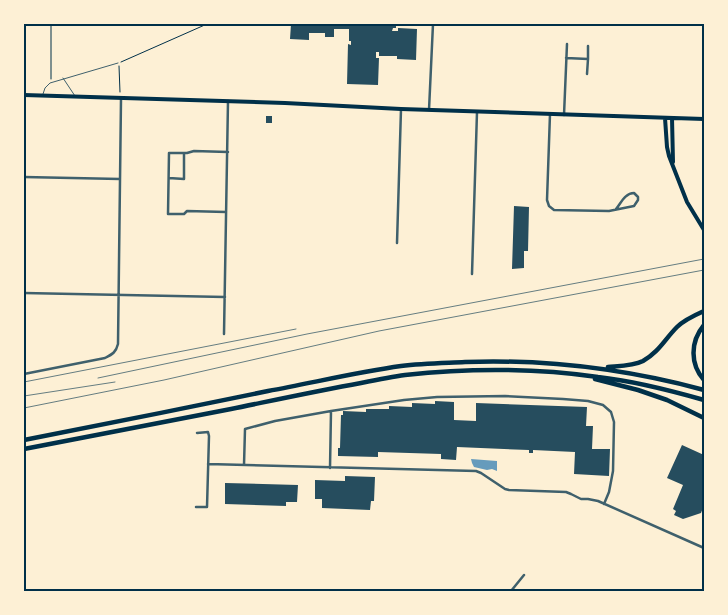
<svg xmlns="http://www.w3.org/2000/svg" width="728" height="615" viewBox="0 0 728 615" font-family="'IBM Plex Sans',sans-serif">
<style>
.water{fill:#669bbc}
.building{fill:#264d5e}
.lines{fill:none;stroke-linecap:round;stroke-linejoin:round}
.path{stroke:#003049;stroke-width:1}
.service{stroke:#3f606c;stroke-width:1}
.minor{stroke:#3f606c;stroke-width:2.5}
.secondary{stroke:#003049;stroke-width:4}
.motorway{stroke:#003049;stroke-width:4.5}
.rail{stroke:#657d81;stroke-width:1}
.neatline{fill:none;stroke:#003049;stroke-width:2}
</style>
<rect width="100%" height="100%" fill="#fdf0d5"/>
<path class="water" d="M 471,459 L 497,461 L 497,471 L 492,469 L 487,470 L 474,467 L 472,463 Z"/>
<path class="building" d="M 291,24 L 396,24 L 396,28 L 393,28 L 392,31 L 398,31 L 398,28 L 417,29 L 416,60 L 397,59 L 397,56 L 379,56 L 379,52 L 376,52 L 376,58 L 379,58 L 378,85 L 347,84 L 348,44 L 351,45 L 351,41 L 349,41 L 349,29 L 334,29 L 334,37 L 325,37 L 325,33 L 309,33 L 309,40 L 290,39 Z
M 266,116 L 272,116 L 272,123 L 266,123 Z
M 514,206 L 529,207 L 528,251 L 524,251 L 524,268 L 512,269 Z
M 435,401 L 454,402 L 454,420 L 476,421 L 476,403 L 587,407 L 586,426 L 593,426 L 592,449 L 610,449 L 609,476 L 574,474 L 575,452 L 533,450 L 533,453 L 529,453 L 529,450 L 457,447 L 456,460 L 441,459 L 441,454 L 378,452 L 378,457 L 338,456 L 338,448 L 340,448 L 341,415 L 343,415 L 343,411 L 366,412 L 366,409 L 389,409 L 389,406 L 412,407 L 412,403 L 435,404 Z
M 682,445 L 704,455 L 704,505 L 701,513 L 683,519 L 674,515 L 676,511 L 673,509 L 683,485 L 667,478 Z
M 345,476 L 375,477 L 374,501 L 371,501 L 370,510 L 322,508 L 322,499 L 315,499 L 315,480 L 345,481 Z
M 225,483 L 298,485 L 297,502 L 286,502 L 286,506 L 225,504 Z"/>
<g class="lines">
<path class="path" d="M 121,62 L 207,24
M 119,66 L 120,92
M 51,79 L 51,24"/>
<path class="service" d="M 63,78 L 75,96
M 43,94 L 45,88 L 50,83 L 118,63"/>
<path class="minor" d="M 566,58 L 588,59 L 588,46
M 587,74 L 588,59
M 429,110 L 433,24
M 550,114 L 547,200 L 549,206 L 554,210 L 609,211 L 634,206 L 638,200 L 638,197 L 634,193 C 625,193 621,203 616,209
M 564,115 L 567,44
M 24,177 L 120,179
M 169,178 L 184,179 L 184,153
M 226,212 L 187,211 L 184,214 L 168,214 L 169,153 L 187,153 L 194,151 L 228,152
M 397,243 L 401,109
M 472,274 L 477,112
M 24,293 L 225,297
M 224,334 L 228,101
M 24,374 L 105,358 C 113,354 116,352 118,344 L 121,99
M 208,464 L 476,471 L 481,473 L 505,489 L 509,490 L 566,492 L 571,494 L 581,499 L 588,499 L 598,501 L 704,548
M 244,465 L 245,429 L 275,421 L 331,411
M 330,468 L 331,411 L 404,400 L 437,397 L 505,396 L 563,399 L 588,401 L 603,405 L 611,412 L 614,422 L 613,471 L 609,492 L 604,504
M 196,507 L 207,507 L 209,436 L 208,432 L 197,433
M 511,591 L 524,575"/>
<path class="secondary" d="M 24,95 L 285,103 L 401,109 L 704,119
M 665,118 L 667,147 L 669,156 L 687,202 L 704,230
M 672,118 L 673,162"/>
<path class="motorway" d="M 704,325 C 690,342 690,364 704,380
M 608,367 C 619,366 633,366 643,361 C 659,352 665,339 677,327 C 684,320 695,315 704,311
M 595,379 L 638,390 L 667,400 L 704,418
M 24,440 C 105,424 187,408 268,391 C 312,383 357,372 401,366 C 423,363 444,363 465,362 C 546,359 626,369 704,390
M 24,449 C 93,436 162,423 231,409 C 275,400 317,391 361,383 C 376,380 391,377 405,375 C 469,368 534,368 598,377 C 634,381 669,390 704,400"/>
<path class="rail" d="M 98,378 L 307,334 L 704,259
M 24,382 L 296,329
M 24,396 L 115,382
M 24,408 L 164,380 L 379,331 L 704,270"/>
</g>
<rect width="728" height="615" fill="none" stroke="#fdf0d5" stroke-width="50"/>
<rect x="25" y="25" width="678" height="565" class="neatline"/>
</svg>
